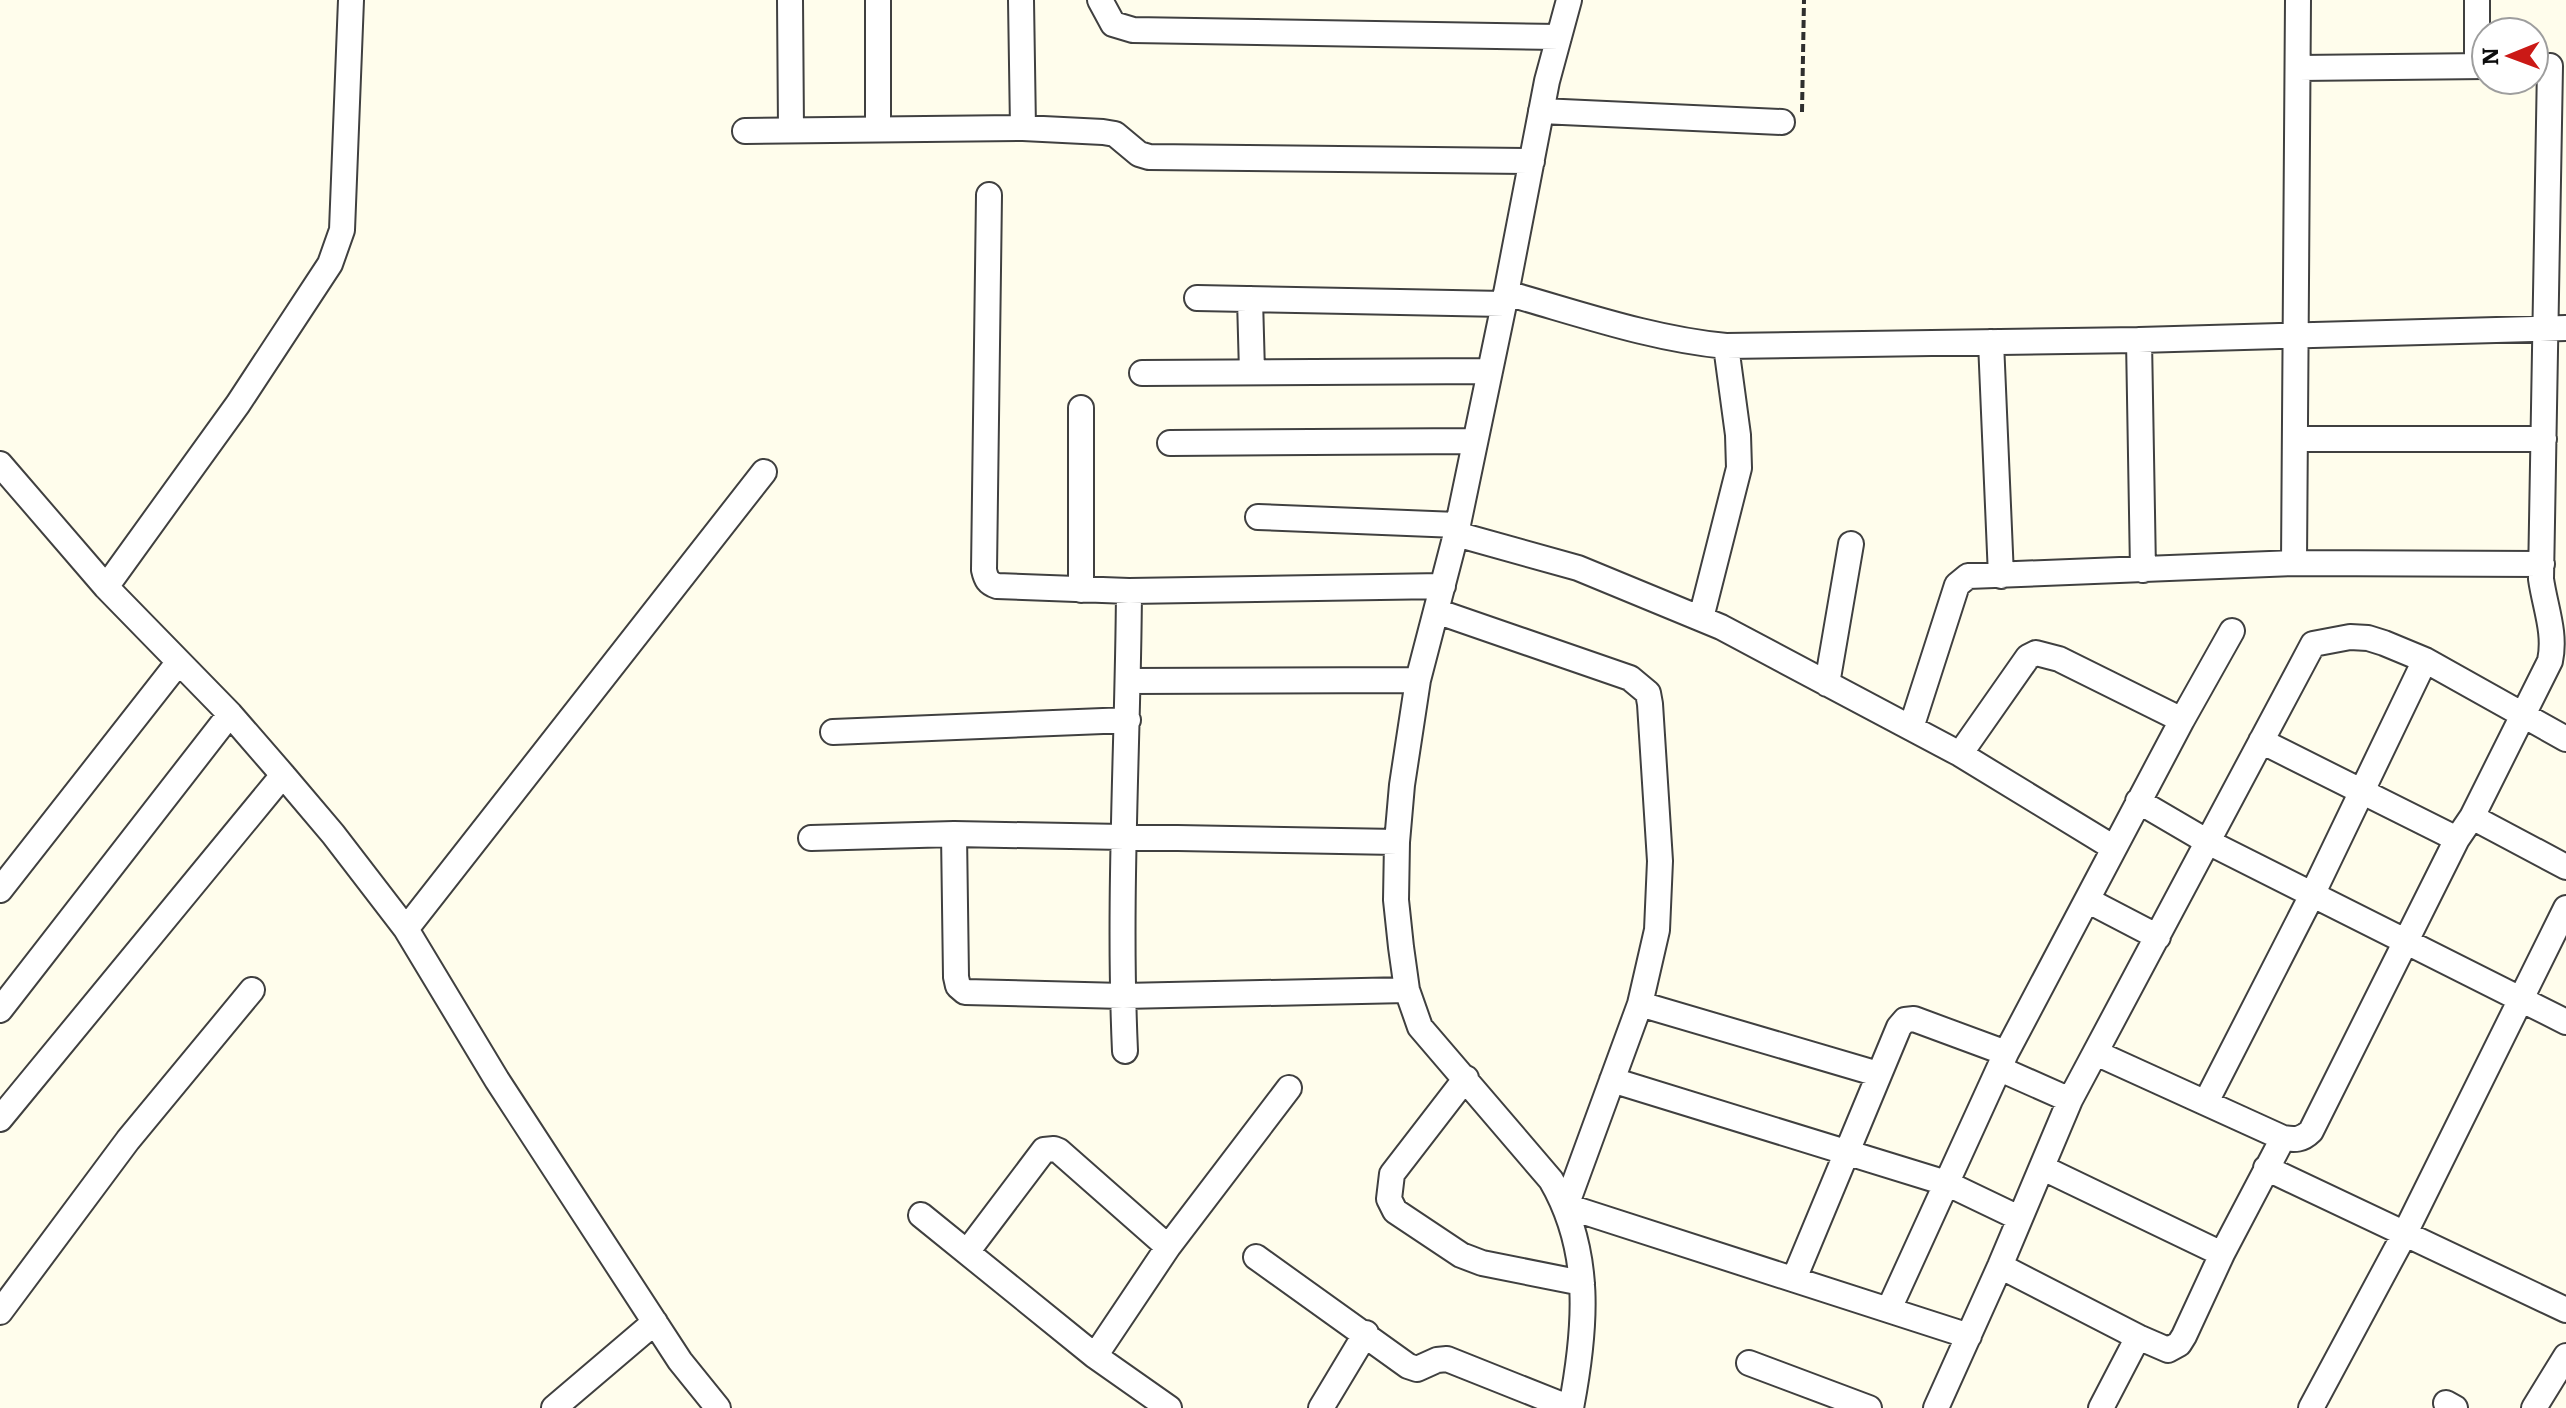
<svg xmlns="http://www.w3.org/2000/svg" width="2566" height="1408" viewBox="0 0 2566 1408" font-family="Literata,serif">
<style>
.lines{fill:none;stroke-linecap:round;stroke-linejoin:round}
.minor-casing{stroke:#404040;stroke-width:28}
.path{stroke:#2f2f2f;stroke-width:4;stroke-dasharray:8 4;stroke-linecap:butt}
.minor{stroke:#fff;stroke-width:24}
</style>
<rect width="100%" height="100%" fill="#fffdec"/>
<g class="lines">
<g class="minor-casing">
<path id="minor" d="M 790,0 L 791,129
M 1021,0 L 1023,128
M 1100,0 L 1113,24 L 1133,30 L 1559,37
M 1569,0 L 1547,81 L 1504,304 L 1456,534 L 1418,680 L 1402,785 L 1397,842 L 1396,900 L 1401,947 L 1407,990 L 1420,1027 L 1551,1180 C 1593,1252 1586,1329 1571,1408
M 2477,0 L 2477,66
M 2299,68 L 2486,66
M 1541,111 L 1782,122
M 878,129 L 878,0
M 745,131 L 1023,128 L 1103,132 L 1115,134 L 1139,154 L 1149,157 L 1532,161
M 989,195 L 984,570 C 986,579 988,583 997,586 L 1129,591 L 1443,586
M 1506,293 C 1578,313 1651,339 1726,346 L 2139,340 L 2566,328
M 1197,298 L 1504,304
M 1250,299 L 1252,372
M 2139,340 L 2143,570
M 1991,342 L 2001,576
M 1142,373 L 1490,371
M 1081,408 L 1081,590
M 2295,439 L 2544,439
M 1170,443 L 1475,441
M 0,464 L 106,587 L 230,714 L 283,775 L 333,834 L 406,929 L 497,1080 L 680,1361 L 718,1408
M 1258,517 L 1457,525
M 1456,534 L 1578,568 L 1721,627 L 1960,754 L 2114,848
M 2294,563 L 2298,0
M 106,587 L 238,404 L 330,264 L 342,230 L 351,0
M 1436,611 L 1630,678 L 1648,693 L 1650,704 L 1660,861 L 1657,930 L 1640,1004 L 1566,1206 L 1969,1336
M 1701,618 L 1739,468 L 1738,435 L 1726,346
M 1128,681 L 1418,680
M 1827,684 L 1851,544
M 1911,728 L 1957,585 L 1968,576 L 2294,563 L 2542,564
M 833,732 L 1128,720
M 2261,741 L 2457,839
M 1960,754 L 2028,657 L 2036,653 L 2059,659 L 2182,720
M 2138,801 L 2208,842 L 2566,1022
M 2472,817 L 2566,867
M 954,834 L 956,977 L 958,986 L 965,992 L 1123,996 L 1407,990
M 811,838 L 954,834 L 1397,842
M 0,890 L 178,663
M 2087,900 L 2158,937
M 406,929 L 764,472
M 1640,1004 L 1878,1074
M 0,1010 L 230,714
M 1125,1051 C 1118,898 1128,744 1129,591
M 2096,1053 L 2283,1138 C 2295,1140 2302,1140 2311,1131 L 2457,839 L 2472,817 L 2550,661 C 2556,633 2545,607 2541,579 L 2550,66
M 2000,1069 L 2070,1100
M 1466,1078 L 1392,1174 L 1389,1199 L 1395,1211 L 1461,1255 L 1482,1263 L 1582,1283
M 1612,1080 L 1946,1183 L 2019,1218
M 2206,1102 L 2312,895 L 2425,660
M 0,1119 L 283,775
M 2043,1168 L 2222,1254
M 2266,1168 L 2566,1310
M 921,1215 L 1095,1356 L 1169,1408
M 967,1252 L 1044,1150 L 1054,1149 L 1059,1151 L 1168,1247
M 1256,1257 L 1408,1366 L 1417,1369 L 1437,1360 L 1447,1359 L 1570,1408
M 2000,1266 L 2138,1337 L 2168,1350 L 2179,1344 L 2184,1336 L 2222,1254 L 2283,1138
M 1794,1279 L 1899,1027 L 1905,1020 L 1914,1019 L 2006,1053 L 2182,720 L 2232,631
M 1889,1309 L 2006,1053
M 0,1312 L 128,1140 L 252,990
M 1095,1356 L 1168,1247 L 1289,1088
M 1749,1363 L 1869,1408
M 2446,1403 L 2455,1408
M 554,1408 L 655,1322
M 1321,1408 L 1366,1333
M 1936,1408 L 2000,1266 L 2070,1100 L 2313,644 L 2350,637 L 2368,638 L 2384,643 L 2425,660 L 2566,739
M 2101,1408 L 2138,1337
M 2311,1408 L 2404,1235 L 2566,908
M 2534,1408 L 2566,1356"/>
</g>
<path class="path" d="M 1802,112 L 1804,0"/>
<use href="#minor" class="minor"/>
</g>
<g transform="translate(2510 56) rotate(269)"><circle r="38" fill="#ffffff" stroke="#9e9e9e" stroke-width="2"/>
<path d="M0-6L14 30L0 20L-14 30Z" fill="#cb1916"/>
<text y="-12" font-size="22" font-weight="bold" text-anchor="middle" fill="#0d0d0d">N</text>
</g>
</svg>
